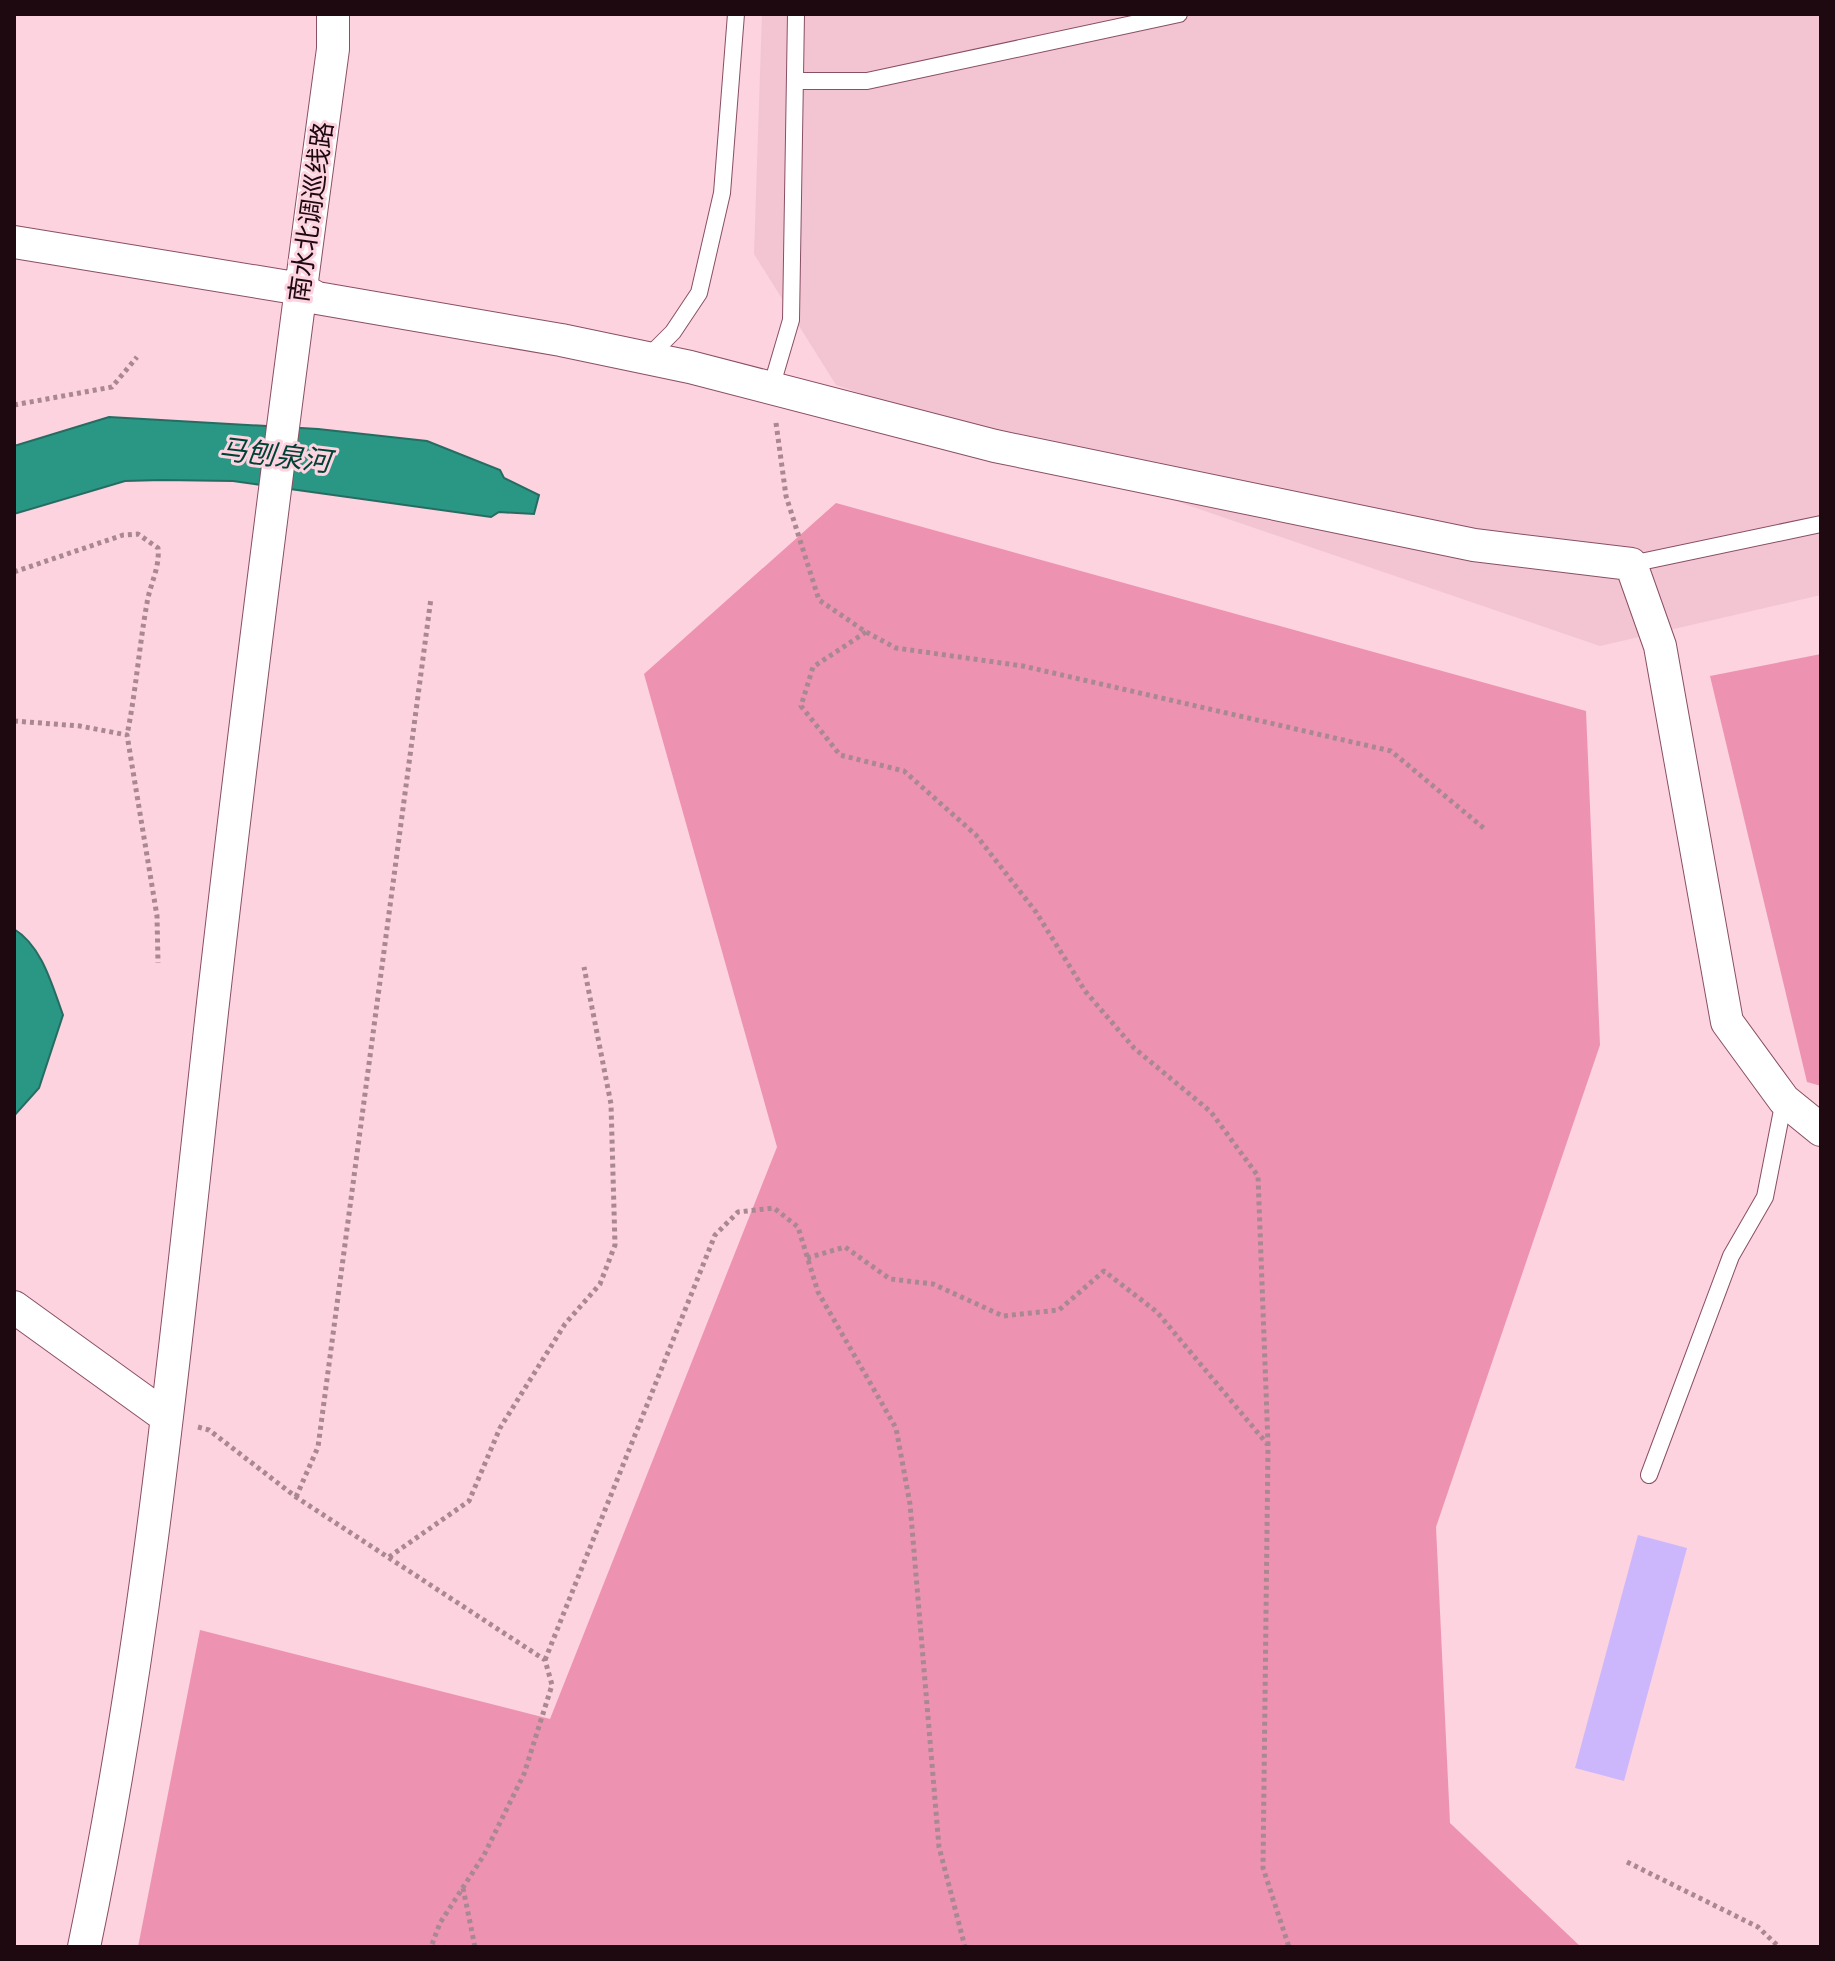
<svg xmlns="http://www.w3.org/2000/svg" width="1835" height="1961" viewBox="0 0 1835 1961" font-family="'Public Sans','Noto Sans SC',sans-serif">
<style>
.built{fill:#f3c5d3}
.green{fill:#ed93b1}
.water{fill:#2a9684;stroke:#276c62;stroke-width:2}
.building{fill:#ccb7fd}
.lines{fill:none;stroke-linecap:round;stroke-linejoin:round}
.lane-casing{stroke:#894f63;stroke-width:18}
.street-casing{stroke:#894f63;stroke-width:34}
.path{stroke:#aa8892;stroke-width:5;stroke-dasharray:4 4;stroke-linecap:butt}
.lane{stroke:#fff;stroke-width:16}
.street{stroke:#fff;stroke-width:32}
.labels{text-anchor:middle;stroke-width:6;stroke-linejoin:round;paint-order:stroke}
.street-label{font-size:26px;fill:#1f0911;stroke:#fcd3df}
.water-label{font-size:28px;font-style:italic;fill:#004137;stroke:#fcd3df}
</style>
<rect width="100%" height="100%" fill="#fcd3df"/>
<path class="built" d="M 762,14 L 1821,14 L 1821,595 L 1600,646 L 836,385 L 754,254 Z"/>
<path class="green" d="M 836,503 L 1586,711 L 1600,1045 L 1436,1527 L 1450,1823 L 1581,1947 L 138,1947 L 200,1630 L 550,1719 L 777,1147 L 644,674 Z
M 1821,654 L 1821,1086 L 1807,1082 L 1710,676 Z"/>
<path class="water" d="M 109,417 L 318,429 L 427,441 L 500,470 L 504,478 L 539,495 L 534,514 L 499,512 L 491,517 L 233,481 L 162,480 L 125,481 L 14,514 L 14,446 Z
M 14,929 C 42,946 52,985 63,1015 L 39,1088 L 14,1116 Z"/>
<path class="building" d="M 1638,1535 L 1687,1548 L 1624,1781 L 1575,1768 Z"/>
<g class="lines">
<g class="lane-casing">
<path id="lane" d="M 795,81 L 867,81 L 1179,14
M 647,358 L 673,332 L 699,293 L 722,193 L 736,14
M 771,388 L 791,320 L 796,14
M 1631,564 L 1821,524
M 1649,1475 L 1731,1256 L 1765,1197 L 1784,1100"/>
</g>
<g class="street-casing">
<path id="street" d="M 14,242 L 301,289 L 317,298 L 561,340 L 690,367 L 995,446 L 1474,545 L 1631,564 L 1660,646 L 1727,1022 L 1784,1100 L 1821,1130
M 14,1307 L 165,1416
M 84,1947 C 149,1637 178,1318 213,1003 C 249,685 290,366 333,49 L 333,14"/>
</g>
<path class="path" d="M 14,405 L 112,387 L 137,357
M 776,423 L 786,496 L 819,600 L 866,632 L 896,648 L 1023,666 L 1391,751 L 1486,830
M 14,572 L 123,535 L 138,534 L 158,548 C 160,568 150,584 147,603 C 139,647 136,691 127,735
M 866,632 L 813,667 L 801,706 L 840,755 L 904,771 L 976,835 L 1036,912 L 1085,991 L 1134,1048 L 1211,1112 L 1258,1176 L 1268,1444
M 14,721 L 80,726 L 127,735 L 157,916 L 158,963
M 807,1258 L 845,1247 L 890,1279 L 933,1284 L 1003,1316 L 1059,1310 L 1104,1271 L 1157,1312 L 1268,1445 L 1263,1868 L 1289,1947
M 198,1427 L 209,1430 L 296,1497 L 545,1660 L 552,1685 L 524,1774 L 484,1855 L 440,1923 L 431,1947
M 296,1497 L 318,1447 L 431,598
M 389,1557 L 469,1501 L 500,1428 L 565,1324 L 600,1284 L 615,1245 L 611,1104 L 584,967
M 545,1660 L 715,1235 L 738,1212 L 774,1208 L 798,1227 L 818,1292 L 896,1428 L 910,1504 L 939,1847 L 965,1947
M 1627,1862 L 1758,1927 L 1779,1947
M 463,1888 L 475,1947"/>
<use href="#lane" class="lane"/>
<use href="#street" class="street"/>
</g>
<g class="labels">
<g class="street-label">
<text transform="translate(311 212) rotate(-82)" y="9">南水北调巡线路</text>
</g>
<g class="water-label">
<text transform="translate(275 455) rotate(7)" y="10">马刨泉河</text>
</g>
</g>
<rect width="1835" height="1961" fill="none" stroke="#1f0911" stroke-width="32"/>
</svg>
